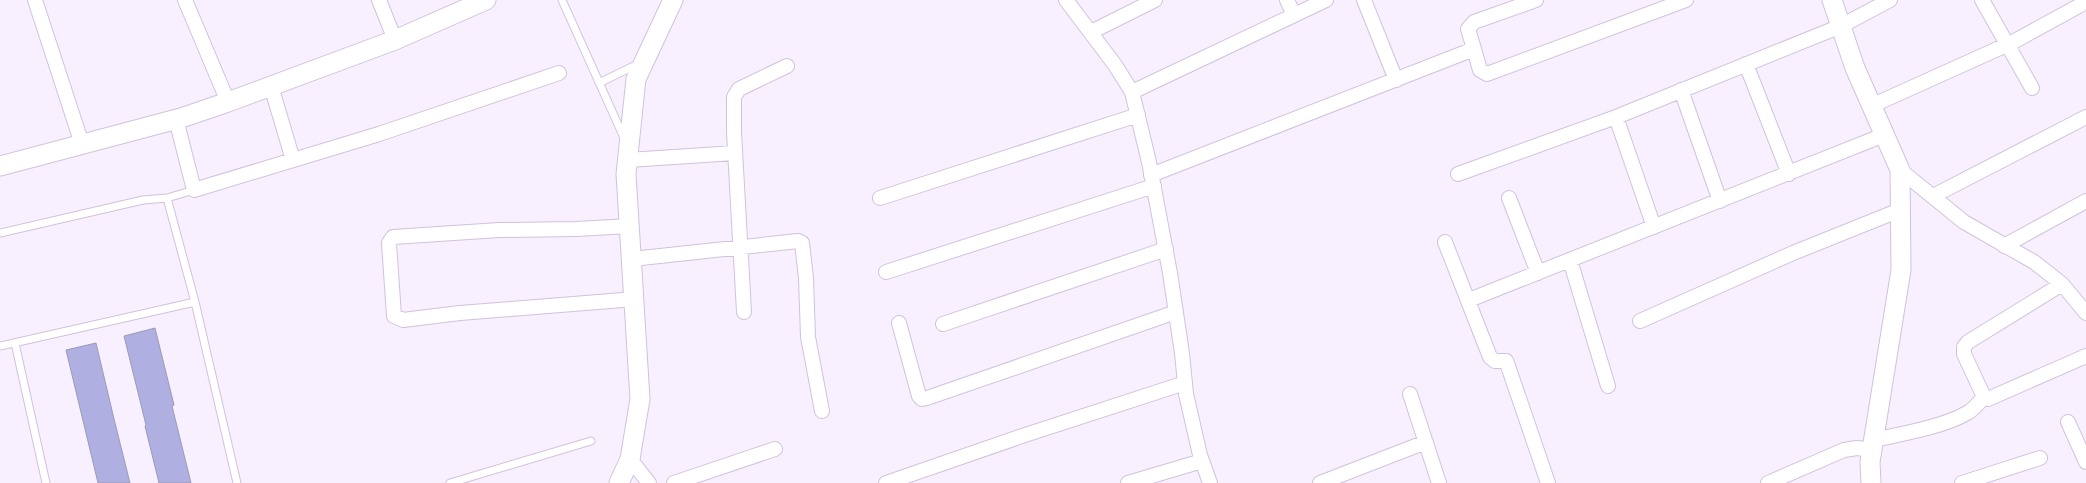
<svg xmlns="http://www.w3.org/2000/svg" width="2086" height="483" viewBox="0 0 2086 483" font-family="'Asap Condensed',sans-serif">
<style>
.building{fill:#b0afe2;stroke:#9b9bb5}
.lines{fill:none;stroke-linecap:round;stroke-linejoin:round}
.lane-casing{stroke:#d1c2db;stroke-width:9}
.street-casing{stroke:#d1c2db;stroke-width:16}
.secondary-casing{stroke:#d1c2db;stroke-width:21}
.lane{stroke:#fff;stroke-width:7}
.street{stroke:#fff;stroke-width:14}
.secondary{stroke:#fff;stroke-width:19}
</style>
<rect width="100%" height="100%" fill="#f9f0ff"/>
<path class="building" d="M 155,328 L 174,405 L 172,406 L 191,483 L 159,483 L 145,426 L 146,425 L 124,336 Z
M 96,343 L 114,419 L 130,483 L 98,483 L 66,350 Z"/>
<g class="lines">
<g class="lane-casing">
<path id="lane" d="M 562,0 L 625,140
M 599,83 L 640,63
M 167,198 L 194,190
M 0,233 L 143,200 L 167,198 L 195,302 L 237,483
M 15,343 L 46,483
M 0,346 L 195,302
M 450,483 L 591,441"/>
</g>
<g class="street-casing">
<path id="street" d="M 35,0 L 82,144
M 185,0 L 228,102
M 379,0 L 395,40
M 1066,0 L 1115,65 L 1132,92 L 1149,162 L 1170,273 L 1182,353 L 1186,394 L 1200,455 L 1210,483
M 1287,0 L 1294,15
M 1364,0 L 1396,80
M 1982,0 L 2032,88
M 1091,32 L 1155,0
M 1474,49 L 1468,29 L 1474,22 L 1536,0
M 1746,64 L 1789,174
M 271,86 L 293,160
M 1681,90 L 1720,201
M 1132,92 L 1326,0
M 1871,106 L 2013,42 L 2086,2
M 1616,117 L 1654,227
M 176,119 L 194,190 L 379,134 L 559,73
M 628,160 L 735,153
M 1900,170 L 1964,222 L 2034,262 L 2062,284 L 2086,313
M 1458,174 L 1616,117 L 1841,26 L 1890,0
M 1151,175 L 1474,49 L 1480,70 L 1487,74 L 1686,0
M 1933,196 L 2086,117
M 880,198 L 1138,115
M 1509,198 L 1538,273
M 630,226 L 576,229 L 499,230 L 393,237 L 389,243 L 394,316 L 403,320 L 460,313 L 635,299
M 1445,242 L 1490,357 L 1495,361 L 1506,361 L 1507,363 L 1548,483
M 2004,246 L 2086,201
M 632,259 L 798,241 L 802,243 L 806,278 L 808,337 L 822,411
M 1570,260 L 1608,386
M 886,272 L 1154,186
M 2062,284 L 1968,342 L 1964,347 L 1964,354 L 1984,397 L 1988,399 L 2086,356
M 1469,300 L 1884,135
M 744,312 L 734,132 L 734,97 L 739,89 L 787,66
M 1640,321 L 1793,253 L 1900,210
M 899,323 L 919,396 L 922,399 L 927,398 L 1176,312
M 943,324 L 1166,249
M 1410,394 L 1439,483
M 2068,422 L 2086,462
M 1874,440 C 1901,434 1943,427 1967,413 C 1973,410 1979,403 1984,397
M 630,459 L 649,483
M 674,483 L 775,449
M 886,483 L 1025,435 L 1185,383
M 1128,483 L 1202,461
M 1320,483 L 1426,442
M 1768,483 L 1844,450 L 1857,448 L 1872,450
M 1962,483 L 2040,458"/>
</g>
<g class="secondary-casing">
<path id="secondary" d="M 1832,0 L 1855,68 L 1900,170 L 1901,270 L 1870,462 L 1871,483
M 0,166 L 181,118 L 228,102 L 395,40 L 486,0
M 619,483 L 630,459 L 640,399 L 626,174 L 636,79 L 673,0"/>
</g>
<use href="#lane" class="lane"/>
<use href="#street" class="street"/>
<use href="#secondary" class="secondary"/>
</g>
</svg>
